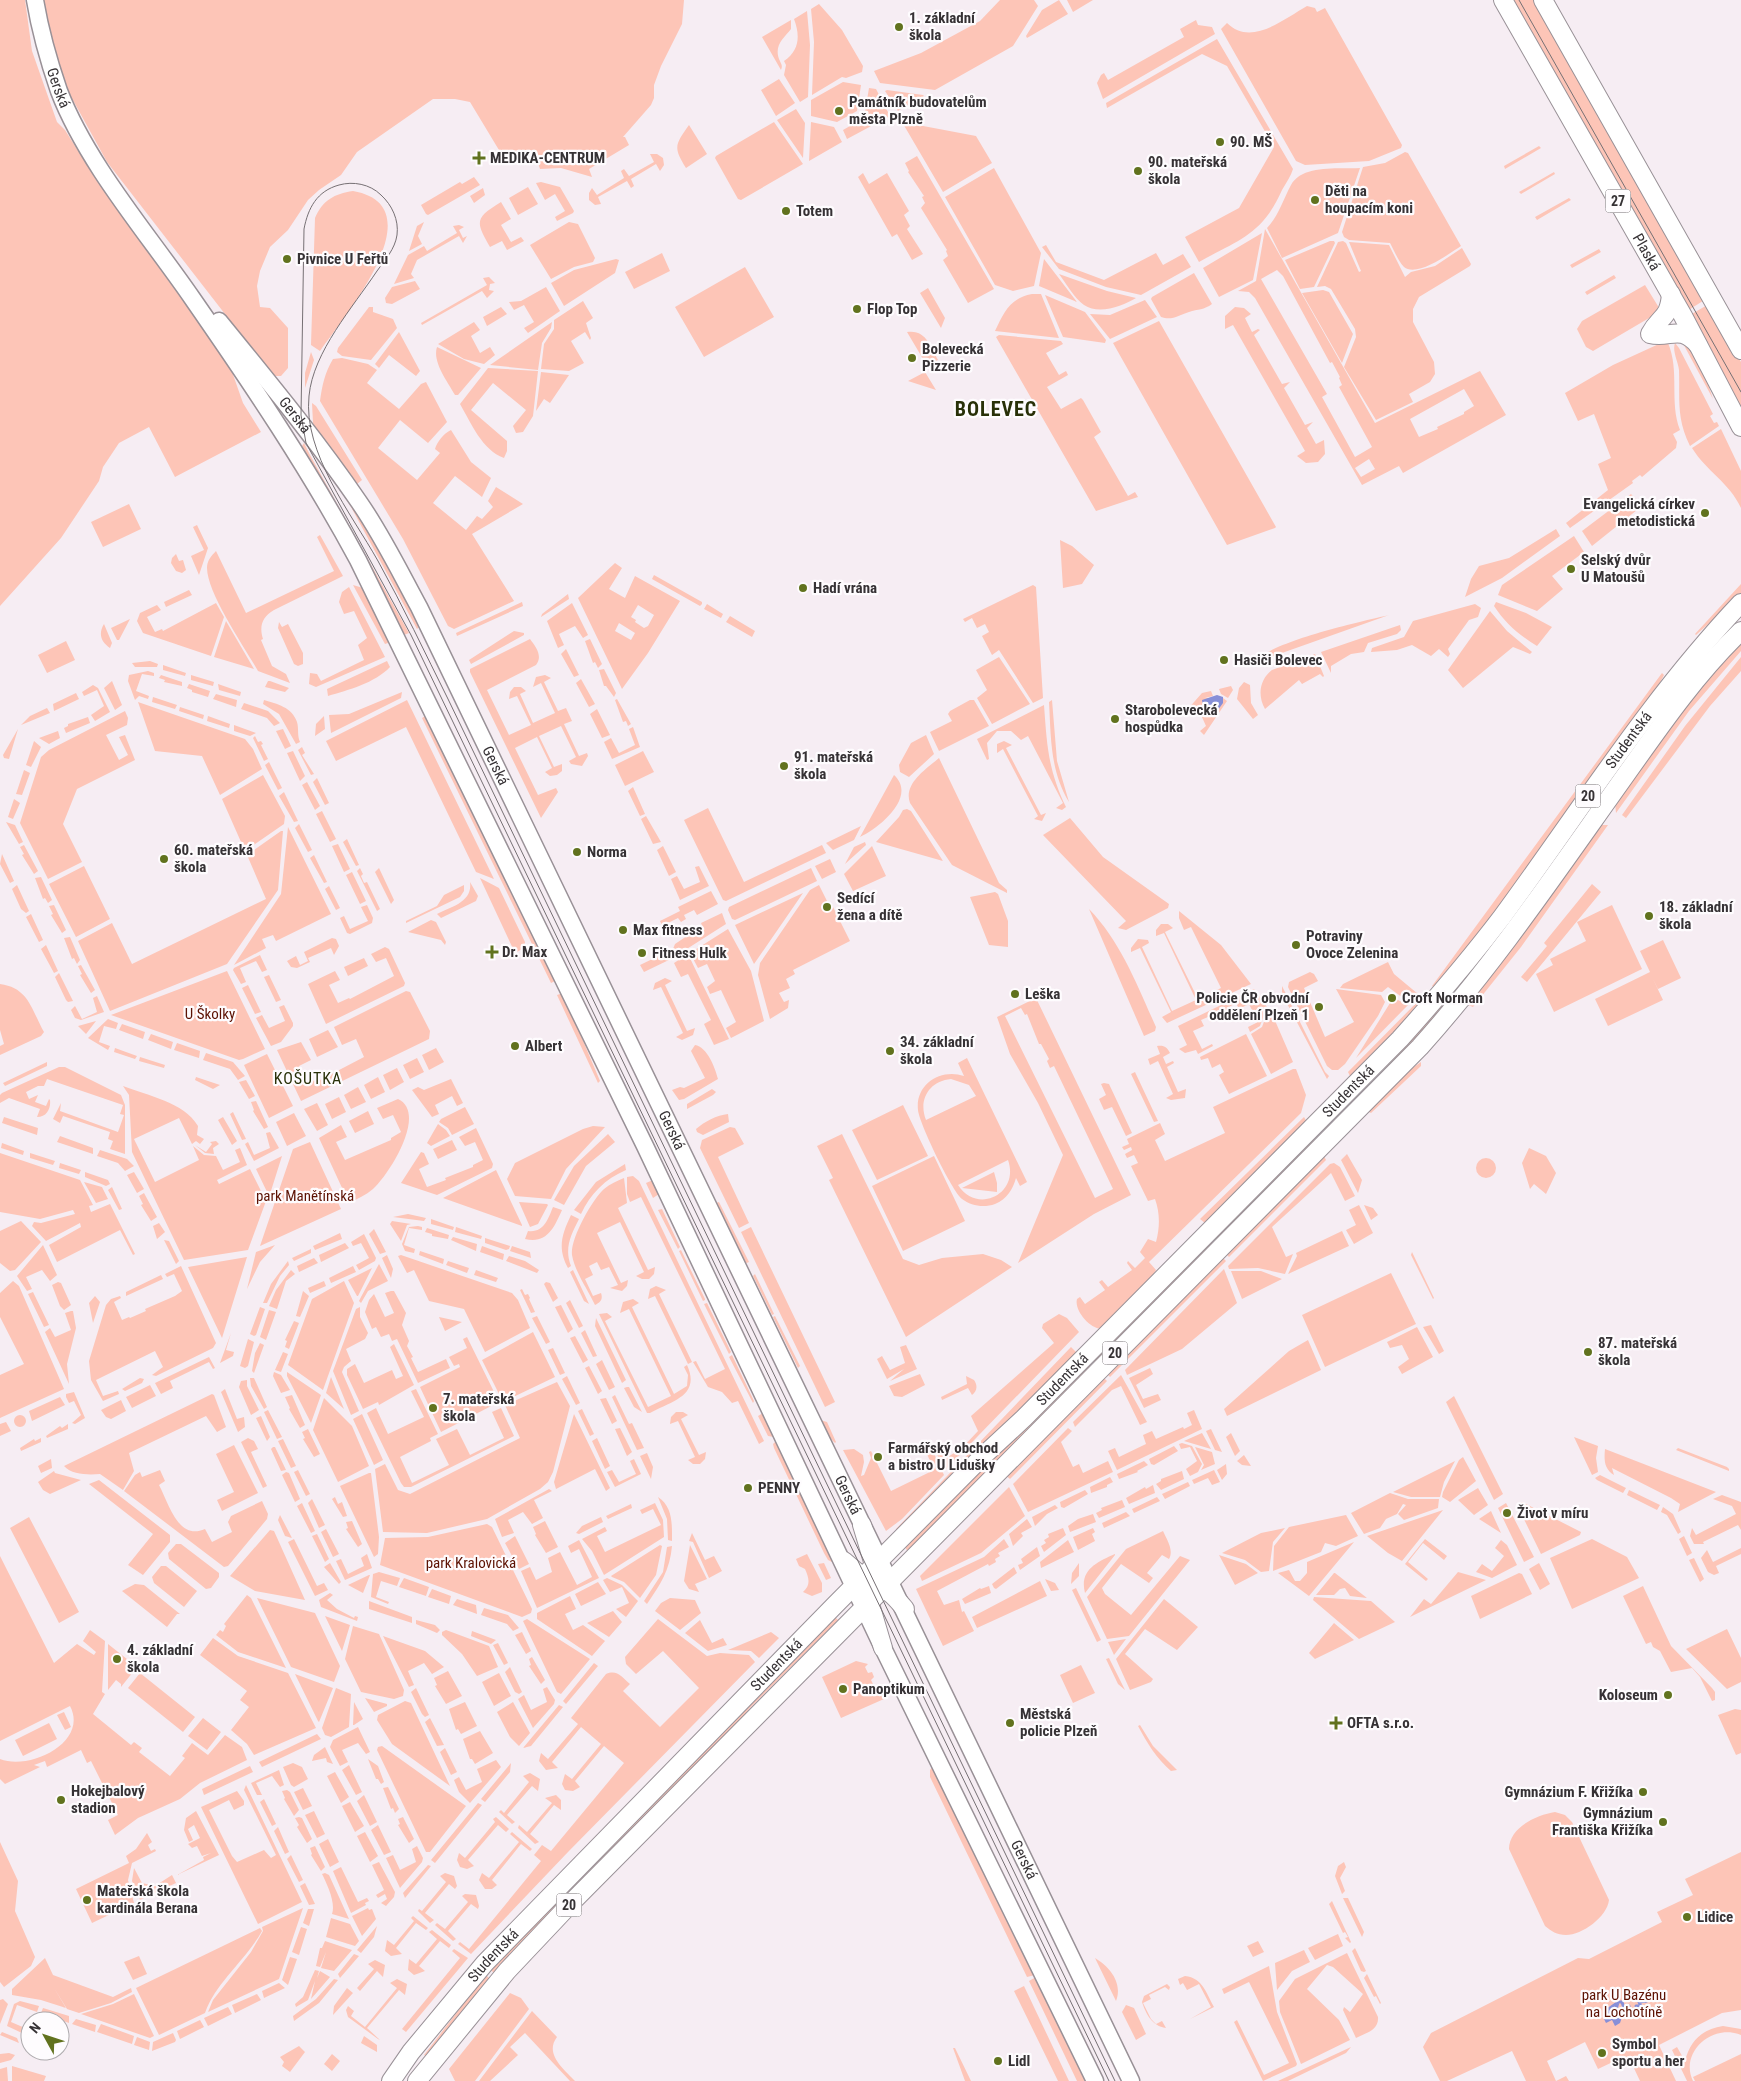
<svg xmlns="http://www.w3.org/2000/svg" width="1741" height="2081" viewBox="0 0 1741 2081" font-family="'Roboto Condensed',sans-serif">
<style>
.green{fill:#fdc5b7;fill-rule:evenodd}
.water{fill:#878fd8}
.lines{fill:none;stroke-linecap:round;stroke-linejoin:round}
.stream{stroke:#878fd8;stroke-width:3}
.secondary-casing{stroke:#999197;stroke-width:19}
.primary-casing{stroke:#999197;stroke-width:20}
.secondary{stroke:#fff;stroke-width:16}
.primary{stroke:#fff;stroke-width:18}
.tram{stroke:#767074;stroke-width:1}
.poi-dot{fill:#61721e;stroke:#fefcfe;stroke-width:2}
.labels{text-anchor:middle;stroke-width:4.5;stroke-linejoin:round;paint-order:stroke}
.shield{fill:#fefcfe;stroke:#726f71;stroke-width:1}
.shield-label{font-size:14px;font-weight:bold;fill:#363235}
.poi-label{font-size:15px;font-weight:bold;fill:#363235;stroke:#fefcfe;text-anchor:start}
.street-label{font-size:15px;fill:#363235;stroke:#fefcfe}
.park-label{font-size:15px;fill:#5d1203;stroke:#fefcfe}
.neighbourhood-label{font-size:16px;letter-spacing:1px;fill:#293109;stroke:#fefcfe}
.district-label{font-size:20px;font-weight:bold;letter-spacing:1px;fill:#293109;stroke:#fefcfe}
</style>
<rect width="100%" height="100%" fill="#f6edf3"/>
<path class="green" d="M 0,0 L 25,0 L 32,51 L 57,122 L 65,130 L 97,181 L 230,366 L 243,403 L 261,432 L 175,477 L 149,427 L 119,443 L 103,467 L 99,481 L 61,538 L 0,606 Z
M 43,0 L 684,0 L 682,24 L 661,66 L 654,85 L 654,98 L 651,105 L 623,137 L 625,137 L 629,145 L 589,169 L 592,177 L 561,168 L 540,169 L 535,154 L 508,165 L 470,102 L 455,99 L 433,99 L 357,152 L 341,175 L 319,190 L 308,200 L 288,230 L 270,247 L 260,271 L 257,286 L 260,307 L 270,308 L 288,328 L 288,368 L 281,376 L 273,376 L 107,162 L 69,93 L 54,47 Z
M 1000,0 L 1034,0 L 1038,6 L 1013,46 L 935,90 L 880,83 L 874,71 L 921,53 L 980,21 Z
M 1059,0 L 1068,14 L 1027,38 L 1026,36 L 1042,10 Z
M 1067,0 L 1093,0 L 1073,12 Z
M 1509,0 L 1536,0 L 1706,299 L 1687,311 Z
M 819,4 L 842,30 L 863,66 L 862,72 L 846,78 L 842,77 L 812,95 L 814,42 L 811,9 Z
M 1307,6 L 1315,8 L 1317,12 L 1325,8 L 1402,145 L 1401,148 L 1369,161 L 1305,165 L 1296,161 L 1221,29 L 1227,23 C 1251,47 1284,19 1307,6 Z
M 807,11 L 810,45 L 808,97 L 800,102 L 784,75 L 786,65 L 784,61 C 800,50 800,35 794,19 Z
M 791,20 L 791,29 C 784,38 774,45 779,59 C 781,64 783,65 781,70 L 762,37 Z
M 1196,20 L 1198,25 L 1212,27 L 1215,34 L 1103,99 L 1097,83 L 1101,75 L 1104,73 L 1108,80 L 1184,37 L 1180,29 Z
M 1217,39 L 1293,169 C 1291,176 1286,183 1282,190 C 1262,235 1240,239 1199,262 L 1185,237 L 1239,208 L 1274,147 L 1227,66 L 1202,54 L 1107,108 L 1106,103 Z
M 779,79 L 795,103 L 776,116 L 761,90 Z
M 843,82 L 861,85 L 857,111 L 837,122 L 811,116 L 811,100 Z
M 869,88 L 876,89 L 890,116 L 847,139 L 843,130 L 864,118 Z
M 887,90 L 923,95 L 924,96 L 898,111 L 885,91 Z
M 796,109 L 805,123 L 803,158 L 777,120 Z
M 774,122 L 803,164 L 741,200 L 738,199 L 715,158 L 716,156 Z
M 811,122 L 834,127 L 842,142 L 809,161 Z
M 902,122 L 976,136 L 992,163 L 943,192 Z
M 689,125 L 707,154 L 686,168 C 673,147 675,145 689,125 Z
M 1539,146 L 1541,148 L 1505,169 L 1504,166 Z
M 1405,152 L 1408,153 L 1461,246 C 1450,253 1417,278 1404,267 C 1398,261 1394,250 1390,243 L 1349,240 L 1344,237 L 1342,232 L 1363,167 L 1385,163 Z
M 650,154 L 657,154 L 663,158 L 664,165 L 660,171 L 656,164 L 631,179 L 634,186 L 631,188 L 627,181 L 598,197 L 601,204 L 595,205 L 589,200 L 589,193 L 592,188 L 597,195 L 624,178 L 621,171 L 624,169 L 629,176 L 654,162 Z
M 917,156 L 994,289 L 968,303 L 943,260 L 948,256 L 946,251 L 947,250 L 921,208 L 925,203 L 922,197 L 924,196 L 908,172 L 909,171 L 905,163 Z
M 994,168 L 1041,253 L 1034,286 L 1013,291 L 995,285 L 945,197 Z
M 1360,168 L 1338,233 L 1282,258 L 1267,228 C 1279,215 1283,200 1291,185 C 1302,164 1340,169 1360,168 Z
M 1554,172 L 1555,174 L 1521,194 L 1519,192 Z
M 863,173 L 869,184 L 887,173 L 909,211 L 904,215 L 910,226 L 907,229 L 923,254 L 912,260 L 897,234 L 892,237 L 858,177 Z
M 474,177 L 480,185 L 428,215 L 426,214 L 421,205 L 460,182 L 462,184 Z
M 541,182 L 560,187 L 574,211 L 573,213 L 557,221 L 555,217 L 565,211 L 555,194 L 545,200 L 536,183 Z
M 528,187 L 538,204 L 518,215 L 509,198 Z
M 483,188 L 485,195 L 474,203 L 470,196 Z
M 353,191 C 438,206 343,318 320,351 L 311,345 L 315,218 C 323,200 334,194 353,191 Z
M 1569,198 L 1571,200 L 1537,220 L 1535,217 Z
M 501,202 L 511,219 L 501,225 L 511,242 L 521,237 L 524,241 L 507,250 L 502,241 L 490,247 C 475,221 475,218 501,202 Z
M 424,222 L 418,236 L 422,244 L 409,251 L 417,226 Z
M 569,222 L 578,224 L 595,258 L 593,262 L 574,267 L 551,279 L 530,245 Z
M 459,225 L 464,227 L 459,230 L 463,238 L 467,236 L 463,243 L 459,236 L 417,260 L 411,274 L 414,278 L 394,284 L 408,255 L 424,246 L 427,251 L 457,233 L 453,226 Z
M 1265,229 L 1375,423 L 1480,371 L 1506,415 L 1403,473 L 1399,466 L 1362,485 L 1255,298 L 1249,292 L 1238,291 L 1256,281 ZM 1277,270 L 1283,276 L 1330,363 L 1332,362 L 1340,377 L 1339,378 L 1342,385 L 1339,387 L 1372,447 L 1355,457 L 1322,397 L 1327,394 L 1261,279 ZM 1464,389 L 1474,406 L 1464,412 L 1464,414 L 1437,427 L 1438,429 L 1419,437 L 1410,419 ZM 1369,459 L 1375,469 L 1361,477 L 1355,468 Z
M 1262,233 L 1253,280 L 1219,297 L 1203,268 Z
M 1330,241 L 1334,241 L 1335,243 L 1314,287 L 1300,289 L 1285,260 Z
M 1343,241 L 1346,243 L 1359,272 L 1361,271 L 1349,242 L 1389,245 L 1405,277 L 1411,272 L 1435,266 L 1462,248 L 1471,264 L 1470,266 L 1419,297 L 1413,309 L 1413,322 L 1434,362 L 1435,374 L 1430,382 L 1409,394 L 1413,402 L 1376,420 L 1344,367 L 1356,337 L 1355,329 L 1331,289 L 1325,286 L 1317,287 L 1338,242 Z
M 1046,245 L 1056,262 L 1104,280 L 1156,253 L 1163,265 L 1183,254 L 1191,267 L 1141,295 L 1106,287 L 1059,269 L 1042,247 Z
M 1599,249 L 1601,252 L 1572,268 L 1570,265 Z
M 662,253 L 670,271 L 634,289 L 625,272 Z
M 616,259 L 619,260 L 615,273 L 564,306 L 551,283 L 574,270 Z
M 1044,259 L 1077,302 L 1039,286 Z
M 745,267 L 774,317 L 704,357 L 675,307 Z
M 1194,273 L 1212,304 C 1204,310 1198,309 1189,312 C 1179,315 1172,321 1161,317 L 1151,299 L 1152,297 Z
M 1059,274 L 1107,291 L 1136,298 C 1123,306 1099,315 1084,305 C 1074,298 1066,283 1059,274 Z
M 1614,275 L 1616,278 L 1587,295 L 1585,292 Z
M 489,277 L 495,283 L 490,284 L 489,290 L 494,291 L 487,298 L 482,291 L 422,325 L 421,323 L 487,285 L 483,278 Z
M 415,281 L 420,289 L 392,304 L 386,303 L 385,298 L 392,287 Z
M 1645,285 L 1661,311 L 1593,351 L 1586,347 L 1577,329 L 1582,321 Z
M 546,287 L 560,311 L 528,333 L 524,328 L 534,322 L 524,305 L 514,310 L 509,302 L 521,301 Z
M 928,288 L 945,318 L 941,328 L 920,293 Z
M 1323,290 L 1329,292 L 1353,334 L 1342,363 L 1302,293 Z
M 1032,294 L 1041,294 L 1059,338 L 995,331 C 1004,312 1010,298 1032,294 Z
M 1045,295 L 1085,312 L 1106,340 L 1105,343 L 1063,337 Z
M 1145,300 L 1157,317 L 1110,339 L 1090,314 L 1110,315 Z
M 583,301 L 593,318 L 586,323 L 591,338 L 590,340 L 585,332 L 571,341 L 584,363 L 569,371 L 541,369 L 544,344 L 554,329 L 554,320 Z
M 1709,304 L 1741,362 L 1741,410 L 1690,315 Z
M 369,307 L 373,307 L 373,312 L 393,319 L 397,328 L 371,360 L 342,356 L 337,352 L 338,348 Z
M 501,307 L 507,314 L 487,326 L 483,317 Z
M 1235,307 L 1244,308 L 1251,314 L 1245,318 L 1252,332 L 1258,329 L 1260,330 L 1254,335 L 1282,384 L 1290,382 L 1284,388 L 1305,425 L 1313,422 L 1307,428 L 1316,444 L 1324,440 L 1325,454 L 1318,462 L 1306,463 L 1297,456 L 1305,451 L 1233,325 L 1225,329 L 1225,316 Z
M 1159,321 L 1276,527 L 1275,528 L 1227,545 L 1113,343 Z
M 474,322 L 480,330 L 471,336 L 480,353 L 490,347 L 495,355 L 484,364 L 464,359 L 438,344 Z
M 552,322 L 551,328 L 542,343 L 538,370 L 490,365 Z
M 399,332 L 420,371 L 416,376 L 389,355 L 379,368 L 375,364 Z
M 907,332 C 926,329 931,347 938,360 L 930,366 L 926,364 Z
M 999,335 L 1061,341 L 1063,344 L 1046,353 L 1059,375 L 1066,371 L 1068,375 L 1047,387 L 1061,409 L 1081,398 L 1083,400 L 1101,432 L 1094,437 L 1128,496 L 1135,492 L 1138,497 L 1096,511 L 996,337 Z
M 1680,338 L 1684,340 L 1702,366 L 1713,399 Z
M 1661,343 L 1668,343 C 1680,371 1669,402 1680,430 L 1673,434 L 1677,442 L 1676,448 L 1642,477 L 1640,475 L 1632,481 L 1633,483 L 1570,528 L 1566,523 L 1608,490 L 1598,464 L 1611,458 L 1594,414 L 1578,421 L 1565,393 L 1613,365 Z
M 1675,343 L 1679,348 L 1713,414 L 1710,416 L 1714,423 L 1717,422 L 1719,426 L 1690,446 C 1676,418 1680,399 1679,370 C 1678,361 1672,351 1675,343 Z
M 437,347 L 481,368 L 458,395 L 455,395 C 448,382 432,362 437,347 Z
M 311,352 L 314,360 L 305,388 L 305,373 Z
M 342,358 L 368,364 L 377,370 L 367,383 L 399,409 L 421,384 L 426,382 L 447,422 L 428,443 L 400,420 L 378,448 L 417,480 L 440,453 L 435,449 C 437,442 444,433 451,430 L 471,462 L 491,478 L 482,497 L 455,476 L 433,503 L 466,530 L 477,516 L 482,519 L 493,507 L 488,501 L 496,487 L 523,504 L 472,534 L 514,601 L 454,629 L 448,626 L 403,539 L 320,401 C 322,386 325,372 333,359 Z
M 488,368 L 538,371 L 533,416 L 523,432 L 516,433 L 513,426 L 526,410 L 493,383 L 471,410 L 507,441 L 507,451 L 504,458 C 482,450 471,423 460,404 Z
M 541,372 L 569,375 L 550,403 L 544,399 L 536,411 Z
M 925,372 L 936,390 L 908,381 Z
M 312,403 L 316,406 L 362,480 L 357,484 L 317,433 L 313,423 Z
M 1721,429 L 1741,471 L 1741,508 C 1729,482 1707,472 1692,448 Z
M 304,443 L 310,455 L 409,633 L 404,635 L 338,510 L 302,446 Z
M 321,459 L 383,553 L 421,625 L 417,629 L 351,507 Z
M 1631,494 L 1642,506 L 1592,546 L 1582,531 Z
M 129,504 L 141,529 L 103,547 L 91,522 Z
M 197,525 L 208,548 L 199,575 L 191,556 L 204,550 L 193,527 Z
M 1556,529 L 1560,536 L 1502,578 L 1465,597 L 1471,579 L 1479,566 L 1509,558 Z
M 320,535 L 343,576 L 274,610 C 262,617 259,626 263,639 L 261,640 L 272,666 L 286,674 L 290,683 L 258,671 C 245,648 207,593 207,568 C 207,561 211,556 216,551 L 246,613 L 334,571 L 317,537 Z
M 1574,536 L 1584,552 L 1552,576 L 1563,589 L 1537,611 L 1498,595 L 1502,585 Z
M 1060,540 L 1072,546 L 1094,565 L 1082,584 L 1063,588 Z
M 176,554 L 179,561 L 183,560 L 186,570 L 182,573 L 176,571 L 171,563 L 172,558 Z
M 615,563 L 622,568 L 609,589 L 625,598 L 635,576 L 680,601 L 648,653 L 622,689 L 578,598 ZM 638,605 L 654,615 L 648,626 L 644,628 L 635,622 L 636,620 L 631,617 ZM 619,623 L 635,633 L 631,640 L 615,631 Z
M 654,575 L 702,602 L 702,604 L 700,606 L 652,579 Z
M 1741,584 L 1741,595 L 1696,635 L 1695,634 Z
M 353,585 L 363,588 L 391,642 L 385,644 Z
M 1033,585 L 1036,587 L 1043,698 L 1033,703 L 999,650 L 992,655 L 982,636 L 989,632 L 985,624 L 977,628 L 972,618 L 965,622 L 963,619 Z
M 349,587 L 385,657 L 316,687 L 309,684 L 310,673 L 317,674 L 321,681 L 364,660 L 358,645 L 367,638 L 354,611 L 344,614 L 339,602 L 342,592 Z
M 189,590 L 192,595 L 166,607 L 164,602 Z
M 568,594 L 569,599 L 541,617 L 542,614 Z
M 522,602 L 523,606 L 457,636 L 456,633 Z
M 1496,602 L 1526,613 L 1552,627 L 1537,646 C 1519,635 1505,623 1494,606 Z
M 216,603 L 224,617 L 211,656 L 143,633 L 137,621 L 140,613 L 157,605 L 161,610 L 147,617 L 155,632 L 162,629 L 163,631 Z
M 572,603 L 588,635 L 583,638 L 575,626 L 559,634 L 564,645 L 558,648 L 547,621 Z
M 707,604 L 723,614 L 721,618 L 704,609 Z
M 1475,604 L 1481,608 L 1478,617 L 1469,620 L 1448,649 L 1450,654 L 1448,657 L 1439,649 L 1431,656 L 1412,645 L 1397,650 L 1371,652 L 1372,648 L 1404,637 L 1413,621 Z
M 1490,611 L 1507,631 L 1532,652 L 1530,654 L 1513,647 L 1463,688 L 1448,670 Z
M 1389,615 L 1265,659 L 1264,665 L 1258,662 C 1263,643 1368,620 1389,615 Z
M 730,616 L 755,631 L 752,637 L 726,622 Z
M 130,619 L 119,640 L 117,640 L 111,628 Z
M 226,621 L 254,669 L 214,657 Z
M 279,622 L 282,627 L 288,624 L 303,653 L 303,664 L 298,666 L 294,664 L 278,628 Z
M 104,624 L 112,643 L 110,648 C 101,642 98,634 104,624 Z
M 1400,625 L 1401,630 L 1397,634 L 1368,643 L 1364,652 L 1351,654 L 1331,666 L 1331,673 L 1321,652 Z
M 514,631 L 524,633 L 524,635 L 471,664 L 469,660 Z
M 530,639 C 536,647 543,656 536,665 L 487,690 L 509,735 L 531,725 L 517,696 L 509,699 L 510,692 L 514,687 L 521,687 L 526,691 L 520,694 L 533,723 L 555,713 L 541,683 L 533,687 L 536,677 L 545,675 L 551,678 L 544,682 L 558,711 L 566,708 L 572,721 L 564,724 L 579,756 L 587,753 L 588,756 L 582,766 L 571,764 L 569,761 L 576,757 L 561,726 L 539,736 L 554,767 L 562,764 L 562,771 L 557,775 L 550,776 L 545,772 L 552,768 L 537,737 L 515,748 L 538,795 L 556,788 L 558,792 L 541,818 L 470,672 L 470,669 Z
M 590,639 L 602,664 L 598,668 L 595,662 L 593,663 L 585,641 Z
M 66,641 L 75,660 L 47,673 L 38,655 Z
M 1741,642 L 1741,651 L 1689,711 L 1616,813 L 1615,803 L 1686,703 Z
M 566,649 L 579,675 L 574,677 L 561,654 Z
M 1315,654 L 1324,676 L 1323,677 L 1320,674 L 1302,684 L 1299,680 L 1265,709 C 1257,695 1260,679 1272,670 Z
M 999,657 L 1030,704 L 992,724 L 977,698 L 987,690 L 976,670 Z
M 1741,657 L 1741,671 L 1710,706 L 1626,818 L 1622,815 L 1685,726 Z
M 150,661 L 158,664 L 157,667 L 135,667 L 132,663 Z
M 387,661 L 390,667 C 375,683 348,690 328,696 L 327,689 Z
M 163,665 L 186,673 L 185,676 L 163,670 Z
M 604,669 L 616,693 L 614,697 L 606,686 L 604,686 L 599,670 Z
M 148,671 L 154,673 L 154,676 L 142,674 L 136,691 L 149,696 L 148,699 L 139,696 L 135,700 L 128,681 L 129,675 Z
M 1662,673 L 1664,675 L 1653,696 L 1498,912 L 1436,989 L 1432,986 Z
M 161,675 L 182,682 L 182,686 L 164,682 L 165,680 L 159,678 Z
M 191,675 L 214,682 L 213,686 L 191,680 Z
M 581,679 L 595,704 L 589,707 L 576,683 Z
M 112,681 L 122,705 L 115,710 L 104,688 Z
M 268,681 L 270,681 L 289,688 L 285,692 L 265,687 Z
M 1244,682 L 1250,685 L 1251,703 L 1258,715 L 1253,719 L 1237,699 L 1239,688 Z
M 189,684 L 210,691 L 208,697 L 192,692 L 192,690 L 187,688 Z
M 218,684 L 241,692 L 240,696 L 219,690 Z
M 93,685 L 98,688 L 110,712 L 95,721 L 91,715 L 104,706 L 97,690 L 84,696 L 82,692 Z
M 1231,686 L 1233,690 L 1228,698 L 1221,694 L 1219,689 Z
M 1211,691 L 1213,696 L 1205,698 L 1223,698 L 1227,701 L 1204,735 L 1200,731 L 1206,726 L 1197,706 L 1187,710 L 1202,693 Z
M 402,692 L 401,698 L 331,733 L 329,715 L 349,714 Z
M 76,693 L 79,699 L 54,711 L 53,704 Z
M 216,694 L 237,700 L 236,707 L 213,699 Z
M 153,697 L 177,705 L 175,709 L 152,702 Z
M 617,699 L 631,724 L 628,726 L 626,721 L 623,722 L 615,700 Z
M 264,700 C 277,704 292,707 297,722 C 299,729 297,735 300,742 L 296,744 L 279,714 L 263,704 Z
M 407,700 L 494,879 L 476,872 L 406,727 L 336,761 L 326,741 Z
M 970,700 L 974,700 L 989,726 L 939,751 L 930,732 L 952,721 L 948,714 L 950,711 Z
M 1052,700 L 1057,761 L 1069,802 C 1050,771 1051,737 1049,702 Z
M 138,702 L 245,739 L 253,749 L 262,769 L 220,795 L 202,756 L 155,751 Z
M 244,703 L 268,711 L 280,723 L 274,726 L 267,718 L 241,709 Z
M 1044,705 C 1047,745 1048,770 1066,807 L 1062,810 L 1056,808 L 1063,803 L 1028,736 L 1021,740 L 1011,731 L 997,731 L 987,743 L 989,759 L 987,760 L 977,739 Z
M 180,707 L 204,715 L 203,719 L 179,711 Z
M 47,708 L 50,713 L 21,725 L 30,716 Z
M 597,709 L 610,735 L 602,738 L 590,714 Z
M 125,711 L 128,718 L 127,725 L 106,735 L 119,760 L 128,755 L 119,737 L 125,735 L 135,760 L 77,789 L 63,824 L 82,862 L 48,879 L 20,823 L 41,757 L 49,750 Z
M 427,715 L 557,980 L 551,983 L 422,718 Z
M 208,716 L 230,724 L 229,728 L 207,721 Z
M 324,716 L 325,729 L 315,736 L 316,724 Z
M 88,717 L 90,723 L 66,733 L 64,728 L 68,726 L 68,724 Z
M 234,725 L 256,733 L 250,736 L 234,731 Z
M 633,727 L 640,747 L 612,759 L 604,742 L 611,738 L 619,753 L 635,745 L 629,729 Z
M 18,729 L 9,759 L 4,758 L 3,755 Z
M 283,729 L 291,746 L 285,749 L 276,731 Z
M 58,731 L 60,738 L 49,744 L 39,738 Z
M 926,735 L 934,754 L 909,777 L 900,772 L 899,765 L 911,743 Z
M 255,736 L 258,742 L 261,741 L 263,744 L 261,745 L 268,759 L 264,761 L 253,738 Z
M 34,741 L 41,747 L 31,767 L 26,765 Z
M 1004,741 L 1012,745 L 1006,748 L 1041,815 L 1046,813 L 1042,821 L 1034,819 L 1038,816 L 1003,749 L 997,753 L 997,744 Z
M 302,747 L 305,753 L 302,755 L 314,774 L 311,775 L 298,750 Z
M 293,751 L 305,776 L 300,781 L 287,753 Z
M 643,751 L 654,772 L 625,786 L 615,765 Z
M 939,758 L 999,883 L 1007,890 L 1007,893 L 952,865 L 910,803 C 903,784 926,769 939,758 Z
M 269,762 L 282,788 L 278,790 L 265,765 Z
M 24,770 L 30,773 L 22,795 L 16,794 Z
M 263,775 L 285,816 L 284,824 L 245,851 L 222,799 Z
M 894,775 C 918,797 878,829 860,837 Z
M 317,778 L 329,803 L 325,805 L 313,782 Z
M 307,782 L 320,806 L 315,810 L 302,785 Z
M 633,787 L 645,814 L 640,816 L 628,791 Z
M 284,792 L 298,821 L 294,822 L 279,796 Z
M 14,799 L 20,803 L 13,819 L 8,817 Z
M 708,808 L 744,882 L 822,845 L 826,853 L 726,901 L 723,900 L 684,820 Z
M 907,809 L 911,811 L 943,861 L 876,842 L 899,817 L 903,810 Z
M 322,811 L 336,839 L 330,842 L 316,814 Z
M 646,816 L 661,842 L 653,844 L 641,819 Z
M 1070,818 L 1103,857 L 1169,904 L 1168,908 L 1126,930 L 1118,928 L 1126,921 L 1043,835 Z
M 6,822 L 15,825 L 23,842 L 19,844 Z
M 299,824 L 312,850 L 308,852 L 295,828 Z
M 1602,825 L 1608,825 L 1521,947 L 1473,1007 L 1466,1004 L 1597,827 Z
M 861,826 L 854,840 L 833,850 L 826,843 Z
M 288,827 L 331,914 L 276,941 L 273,935 L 262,939 L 266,948 L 234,965 L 281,894 Z
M 281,831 L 283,831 L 278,890 L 227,964 L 110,1011 L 78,941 L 112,923 L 132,964 L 266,899 L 247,855 Z
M 347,839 L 359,865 L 356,866 L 343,842 Z
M 865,842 L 866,845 L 845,864 L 854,847 Z
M 338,844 L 350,869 L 344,872 L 332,846 Z
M 24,845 L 38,871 L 34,874 L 22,855 L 24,854 L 20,847 Z
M 663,846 L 676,872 L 669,876 L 657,850 Z
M 872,846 L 886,876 L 853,891 L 844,874 Z
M 2,854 L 14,881 L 10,883 L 0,864 Z
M 314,855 L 327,882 L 324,883 L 310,858 Z
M 830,859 L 836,872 L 822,879 L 815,866 Z
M 84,866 L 110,919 L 76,937 L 49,884 Z
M 699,866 L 709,886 L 680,900 L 671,879 L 677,876 L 684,889 L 700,882 L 695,867 Z
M 360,868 L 363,874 L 361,876 L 364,883 L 367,882 L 380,909 L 377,911 L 357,871 Z
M 379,868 L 394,900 L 391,904 L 375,872 Z
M 811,868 L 817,881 L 735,920 L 732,919 L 728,910 L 729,907 Z
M 352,872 L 366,901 L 360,904 L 346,875 Z
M 41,877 L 52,900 L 48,903 L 45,898 L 43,899 L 35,878 Z
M 480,878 L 499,888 L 525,942 L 524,948 L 515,953 Z
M 470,882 L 478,896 L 476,901 L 441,918 L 437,914 C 451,907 473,902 470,882 Z
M 1592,884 L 1601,892 L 1527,982 L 1521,977 L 1547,946 L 1544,943 Z
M 17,885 L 29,911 L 26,913 L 21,909 L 12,889 Z
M 464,885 L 464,891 L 460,897 L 406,923 L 406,921 L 437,906 L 444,895 Z
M 819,885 L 828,903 L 832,905 L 850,941 L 793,970 L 795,974 L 786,979 L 790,988 L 779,993 L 784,1002 L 789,1000 L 788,1008 L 770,1019 L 758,975 L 760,963 L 810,890 Z
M 329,886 L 340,908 L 336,910 L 325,889 Z
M 711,891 L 718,904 L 697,915 L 694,910 L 684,915 L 686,919 L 681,922 L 678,918 L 668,923 L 670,928 L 664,930 L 660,921 L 680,911 L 678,907 Z
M 995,892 L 998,894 L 1008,921 L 1008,947 L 989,945 L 970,897 Z
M 803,893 L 754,964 L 735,925 Z
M 54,905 L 66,930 L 62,933 L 51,915 L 53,914 L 49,906 Z
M 367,905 L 373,918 L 372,923 L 350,934 L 347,933 L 340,918 L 344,916 L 350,929 L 368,921 L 361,907 Z
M 1612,905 L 1642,969 L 1554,1012 L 1536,974 L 1553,965 L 1550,959 L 1586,941 L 1577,922 Z
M 1089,909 C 1121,942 1137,985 1156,1027 L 1155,1031 L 1144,1036 Z
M 1179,911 L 1221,945 L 1251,984 L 1167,1023 L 1162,1017 L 1171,1012 L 1140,948 L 1131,952 L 1131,948 L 1138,939 L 1148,940 L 1149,943 L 1142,947 L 1172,1011 L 1196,1000 L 1164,933 L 1156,936 L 1156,930 L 1161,924 L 1168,924 L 1173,928 L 1165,932 L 1198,999 L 1221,988 L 1191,927 L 1184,930 L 1179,918 Z
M 722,913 L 726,924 L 671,959 L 644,972 L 640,965 L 673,949 L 675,944 L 687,936 L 685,931 L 690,929 L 693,933 L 703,928 L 701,923 Z
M 31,914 L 43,940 L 39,942 L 26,917 Z
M 431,920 L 436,922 L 446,942 L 445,945 L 441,940 L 408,932 Z
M 728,929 L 751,971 L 764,1021 L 731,1038 L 726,1028 L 736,1022 L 721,990 L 710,994 L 707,987 L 715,981 L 707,964 L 698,968 L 690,953 Z
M 70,937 L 80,960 L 77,964 L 74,958 L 72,959 L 64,938 Z
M 332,938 L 336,939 L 339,946 L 334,955 L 331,948 L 308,958 L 310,962 L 297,968 L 291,967 L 287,961 L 296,956 L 300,965 L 308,961 L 304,952 Z
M 1663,940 L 1681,978 L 1658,989 L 1653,979 L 1663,1000 L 1608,1026 L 1595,999 L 1650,972 L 1640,951 Z
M 46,945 L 58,971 L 54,973 L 41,949 Z
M 385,947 L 389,949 L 405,983 L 404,986 L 326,1024 L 308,984 L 335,971 L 340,980 L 329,985 L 338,1003 L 349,998 L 350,999 L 394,976 L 386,958 L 376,962 L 371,954 Z
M 688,954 L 729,1039 L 714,1045 L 704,1024 L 711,1020 L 688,974 L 681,977 L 674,963 Z
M 260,955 L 267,970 L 262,972 L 256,961 L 240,968 L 246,982 L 241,984 L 233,970 L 234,968 Z
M 364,958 L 368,966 L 348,976 L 344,967 Z
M 1388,962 L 1394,974 L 1418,994 L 1410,1003 L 1388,987 L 1382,992 L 1340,988 L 1343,984 Z
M 81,965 L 95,990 L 91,993 L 80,975 L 82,974 L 78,966 Z
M 227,971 L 265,1049 L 243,1059 L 239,1060 L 111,1015 Z
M 1310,972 L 1314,974 L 1318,981 L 1304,988 L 1325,1037 L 1354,1022 L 1336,989 L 1381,995 L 1385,1002 L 1378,1016 L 1345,1064 L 1338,1070 L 1332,1070 L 1327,1066 L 1288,987 L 1289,982 Z
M 59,973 L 73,1001 L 68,1002 L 66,1000 L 55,977 Z
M 269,975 L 281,1000 L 276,1002 L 264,977 Z
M 665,978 L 672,981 L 665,985 L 687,1031 L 695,1028 L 693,1035 L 682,1040 L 676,1037 L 683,1033 L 661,987 L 653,990 L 655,983 Z
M 0,984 C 29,988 31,1009 44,1032 L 41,1036 L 0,1055 L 0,1046 L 4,1044 L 0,1030 Z
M 248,985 L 261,1012 L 255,1014 L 242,988 Z
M 1282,986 L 1325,1072 L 1329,1076 L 1327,1079 L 1282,994 Z
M 1254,989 L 1267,1007 L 1260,1026 L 1250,1032 L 1248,1027 L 1258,1022 L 1249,1004 L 1239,1009 L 1236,1003 L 1229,1007 L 1231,1013 L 1211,1022 L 1208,1017 L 1201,1020 L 1204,1026 L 1193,1031 L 1202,1049 L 1212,1044 L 1213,1046 L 1198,1054 L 1196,1050 L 1185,1053 L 1179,1049 L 1187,1045 L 1178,1026 Z
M 1429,990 L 1433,992 L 1352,1080 L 1348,1072 Z
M 406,991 L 410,992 L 430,1031 L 429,1039 L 301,1101 L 277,1050 L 301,1042 L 311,1060 L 299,1066 L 308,1083 L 318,1079 L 320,1080 L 364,1057 L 356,1039 L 342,1045 L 334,1027 Z
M 563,993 L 600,1081 L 598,1083 L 557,995 Z
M 97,996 L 104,1012 L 81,1020 L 75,1018 L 71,1010 L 75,1006 L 82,1019 L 97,1012 L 93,998 Z
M 1036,998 L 1131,1195 L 1094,1214 L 1018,1263 L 1063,1155 L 1038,1103 L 1010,1054 L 997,1017 ZM 1021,1008 L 1025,1015 L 1027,1014 L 1039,1044 L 1041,1044 L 1049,1059 L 1047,1061 L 1050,1068 L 1054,1066 L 1113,1189 L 1095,1198 L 1005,1016 Z
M 1443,998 L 1452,1001 L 1362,1099 L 1360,1095 L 1405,1047 Z
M 1396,999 L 1408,1005 L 1356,1058 L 1390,1003 Z
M 284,1005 L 293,1023 L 293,1026 L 281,1042 L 271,1046 L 256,1018 L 262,1015 L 269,1028 L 285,1021 L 279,1007 Z
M 1268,1011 L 1273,1016 L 1293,1062 L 1271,1074 L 1251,1034 L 1262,1027 Z
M 108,1019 L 118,1023 L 116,1029 L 104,1026 L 99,1042 L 110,1046 L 108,1050 L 88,1038 Z
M 96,1021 L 86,1034 L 78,1026 Z
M 122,1024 L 145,1032 L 143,1039 L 119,1030 Z
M 328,1030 L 338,1047 L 317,1057 L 309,1039 Z
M 151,1034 L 173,1042 L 171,1049 L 148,1040 Z
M 1246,1034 L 1267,1076 L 1229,1094 L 1219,1075 L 1224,1072 L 1220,1064 L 1212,1068 L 1208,1058 L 1201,1060 L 1200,1057 Z
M 177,1043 L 200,1051 L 199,1058 L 174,1050 Z
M 695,1045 C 707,1047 715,1067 718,1079 L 684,1099 L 679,1100 L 672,1090 L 680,1087 L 684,1088 L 705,1078 L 691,1051 Z
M 1157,1046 C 1164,1045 1167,1047 1170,1053 L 1163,1057 L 1166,1064 L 1173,1061 L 1174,1063 L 1167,1067 L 1178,1092 L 1186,1089 L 1185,1098 L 1171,1100 L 1166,1098 L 1173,1094 L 1158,1061 L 1150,1065 L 1148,1059 L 1160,1054 Z
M 115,1048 L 137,1056 L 135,1059 L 114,1052 Z
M 436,1048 L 444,1062 L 429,1070 L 422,1055 Z
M 206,1053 L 233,1062 L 245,1076 L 238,1080 L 230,1069 L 203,1060 Z
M 267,1054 L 293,1106 L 269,1118 L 244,1065 Z
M 140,1057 L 165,1065 L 164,1068 L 139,1061 Z
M 417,1058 L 424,1072 L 410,1079 L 403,1065 Z
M 967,1058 L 1027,1182 L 1020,1186 L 1016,1178 C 1013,1189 1007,1199 995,1204 C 984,1208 971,1206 962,1199 C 952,1191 919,1123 918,1110 C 915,1084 941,1068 964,1076 L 958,1063 ZM 951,1079 L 969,1085 L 976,1096 L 926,1120 C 918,1100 929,1081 951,1079 ZM 1008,1160 C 1020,1194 977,1215 958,1185 Z
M 47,1062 L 47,1066 L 5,1086 L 3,1083 Z
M 1421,1062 L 1421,1066 L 1371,1113 L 1367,1111 L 1401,1076 Z
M 59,1067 L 65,1067 L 121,1095 L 125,1105 L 125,1154 L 110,1149 L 113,1141 L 108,1139 L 110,1132 L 63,1116 L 60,1123 L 53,1119 L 61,1103 L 60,1111 L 118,1132 L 124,1115 L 120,1114 L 123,1105 L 47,1079 L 44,1086 L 38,1086 L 26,1092 L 29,1099 L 38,1095 L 35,1102 L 46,1106 L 49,1099 L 50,1100 C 51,1108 47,1117 37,1117 L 40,1109 L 9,1098 L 0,1103 L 0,1095 L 2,1093 Z
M 397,1068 L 404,1082 L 390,1090 L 383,1075 Z
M 1293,1069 L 1296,1069 L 1306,1095 L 1301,1113 L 1149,1262 L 1156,1270 L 1146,1287 L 1101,1329 C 1089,1328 1074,1310 1077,1299 L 1080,1297 L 1085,1304 L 1105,1290 L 1099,1282 L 1102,1280 L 1108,1287 L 1132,1270 L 1127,1263 L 1128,1261 L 1135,1268 L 1145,1258 L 1140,1252 L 1148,1239 L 1156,1242 C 1160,1227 1160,1213 1155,1199 L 1148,1201 L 1131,1166 L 1138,1163 L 1134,1155 L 1127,1158 L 1125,1154 L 1132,1150 L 1131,1147 L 1124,1150 L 1122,1147 L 1129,1144 L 1127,1139 L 1160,1123 L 1165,1134 L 1155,1140 L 1165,1161 L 1225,1133 L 1213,1107 Z
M 1135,1072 L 1158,1121 L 1154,1122 L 1131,1074 Z
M 196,1077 L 220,1085 L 213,1089 L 195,1080 Z
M 378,1077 L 385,1092 L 371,1099 L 364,1085 Z
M 451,1079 L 463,1103 L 457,1106 L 452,1096 L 435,1105 L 439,1114 L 432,1117 L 412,1090 L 418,1087 L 424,1090 Z
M 246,1080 L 255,1096 L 249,1099 L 239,1082 Z
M 1104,1083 L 1109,1084 L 1132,1133 L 1126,1136 L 1112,1107 L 1104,1110 L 1099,1099 L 1106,1095 L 1101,1084 Z
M 123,1086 C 148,1096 184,1102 198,1126 L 197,1135 L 204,1139 L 200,1144 L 196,1141 L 192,1144 L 179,1118 L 134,1139 L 155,1182 L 199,1160 L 193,1146 L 204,1155 L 216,1156 L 223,1170 L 240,1162 L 235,1150 L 240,1148 L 247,1165 L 217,1180 L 219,1184 L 250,1169 L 266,1201 L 248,1250 L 184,1260 L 132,1152 L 129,1095 Z
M 358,1087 L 366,1102 L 351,1109 L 344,1095 Z
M 712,1089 L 716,1092 L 713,1095 L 687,1109 L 687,1104 Z
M 339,1097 L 346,1112 L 332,1119 L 325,1104 Z
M 398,1099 C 428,1113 389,1175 373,1189 C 366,1195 357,1199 349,1203 L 319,1138 L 341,1125 L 347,1137 L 336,1142 L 345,1160 L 391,1140 L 391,1138 L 401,1132 L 393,1115 L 383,1119 L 377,1108 Z
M 256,1101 L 268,1127 L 264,1129 L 253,1111 L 254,1110 L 251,1102 Z
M 317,1103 L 328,1125 L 317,1131 L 304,1109 Z
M 903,1105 L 928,1156 L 877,1180 L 852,1130 Z
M 465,1107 L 474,1124 L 452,1135 L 448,1128 L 439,1122 L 441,1119 Z
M 368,1111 L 374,1124 L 355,1133 L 349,1121 Z
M 233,1112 L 246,1139 L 242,1140 L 230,1114 Z
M 294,1113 L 306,1136 L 287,1146 L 276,1122 Z
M 728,1114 L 729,1122 L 703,1135 L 697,1132 L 696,1129 C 704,1122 717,1115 728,1114 Z
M 4,1117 L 38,1128 L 37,1135 L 2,1123 Z
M 223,1117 L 237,1141 L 232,1145 L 218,1120 Z
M 1304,1117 L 1308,1124 L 1228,1206 L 1205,1223 L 1200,1219 Z
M 438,1124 L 446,1130 L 450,1136 L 431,1146 L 427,1143 Z
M 593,1126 L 605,1127 L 566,1169 L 551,1199 L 515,1196 L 507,1179 L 515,1163 L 583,1129 Z
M 730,1127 L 735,1128 L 744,1144 L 718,1157 L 749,1223 L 739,1228 L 700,1148 L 702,1140 Z
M 476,1128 L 493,1164 L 492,1168 L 437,1195 L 401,1183 L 421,1152 L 424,1153 L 429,1164 L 419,1169 L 427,1187 L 446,1180 L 445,1178 L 473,1167 L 473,1165 L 483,1160 L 475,1142 L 465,1146 L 459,1137 Z
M 270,1132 L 279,1148 L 254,1161 L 245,1144 L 248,1142 L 254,1155 L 270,1148 L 266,1133 Z
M 608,1134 L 615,1142 L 586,1166 L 564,1205 L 554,1200 L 574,1166 Z
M 842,1134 L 903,1259 L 919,1265 L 942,1258 L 983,1254 L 1001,1260 L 1012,1267 L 906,1337 L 829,1180 L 833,1178 L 817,1146 Z
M 1313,1135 L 1315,1139 L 1270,1185 L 1218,1244 L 1216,1235 Z
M 60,1136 L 93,1148 L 93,1154 L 57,1142 Z
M 452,1140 L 457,1150 L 438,1159 L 433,1149 Z
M 216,1141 L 219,1144 L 213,1148 L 214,1154 L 205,1153 L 195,1145 L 206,1152 L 212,1144 L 210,1142 Z
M 310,1142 L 341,1209 L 260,1246 L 293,1149 Z
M 2,1143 L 24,1151 L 23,1155 L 1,1148 Z
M 1529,1148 L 1546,1156 L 1556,1173 L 1546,1194 L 1534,1184 L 1530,1189 L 1522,1163 Z
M 100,1150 L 127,1159 L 134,1166 L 125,1171 L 118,1163 L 97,1156 Z
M 0,1153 L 80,1180 L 93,1205 L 89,1206 L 91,1212 L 110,1204 L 135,1254 L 133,1255 L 120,1230 L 57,1262 L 49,1245 L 81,1227 L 80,1223 L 46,1241 L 32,1226 L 34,1222 L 41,1223 L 75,1214 L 73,1210 L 40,1219 L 0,1212 Z
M 30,1153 L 55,1161 L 53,1165 L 30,1158 Z
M 1323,1154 L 1326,1160 L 1229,1257 L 1225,1253 Z
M 1347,1154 L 1362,1180 L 1358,1193 L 1341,1160 Z
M 282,1156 L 270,1194 L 268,1194 L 256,1169 Z
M 934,1156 L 965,1221 L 903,1251 L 872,1186 Z
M1476 1168a10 10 0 1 1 20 0a10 10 0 1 1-20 0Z
M 60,1163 L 81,1170 L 79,1174 L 59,1168 Z
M 1334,1163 L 1340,1167 L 1355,1196 L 1345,1201 L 1331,1173 L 1272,1227 L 1286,1257 L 1293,1254 L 1285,1274 L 1258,1268 L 1229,1269 L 1228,1266 L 1330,1164 Z
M 625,1164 L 626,1170 C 605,1179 590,1194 581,1214 L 574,1210 L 596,1182 Z
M 496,1170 L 522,1225 L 522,1226 L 443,1198 Z
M 85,1172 L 108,1180 L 110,1184 L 106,1186 L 85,1177 Z
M 134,1172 L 144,1189 L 137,1193 L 127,1175 Z
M 994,1172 L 997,1183 L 997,1192 L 962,1188 Z
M 633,1176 L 639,1181 L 764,1441 L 759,1444 L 738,1401 L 732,1403 L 722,1392 L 708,1387 L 693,1362 L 696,1361 L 705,1379 L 725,1369 L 641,1197 L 630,1202 L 627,1194 L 627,1177 Z
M 624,1178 L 627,1203 L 618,1208 L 648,1270 L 655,1267 L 654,1274 L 649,1279 L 642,1279 L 636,1276 L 644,1272 L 620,1222 L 597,1233 L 621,1283 L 628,1280 L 627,1286 L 622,1291 L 610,1288 L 618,1285 L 609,1267 L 601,1270 L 597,1262 L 589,1266 L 593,1275 L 585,1279 L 593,1296 L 601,1293 C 603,1299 601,1302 595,1305 C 588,1290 575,1272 572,1255 C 570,1239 592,1200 604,1189 C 610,1184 617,1181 624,1178 Z
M 653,1180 L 659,1194 L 653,1198 L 646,1183 Z
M 84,1182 L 102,1187 L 108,1199 L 96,1203 Z
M 112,1187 L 122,1209 L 119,1210 L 108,1190 Z
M 144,1193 L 157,1217 L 151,1221 L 141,1205 L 143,1204 L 139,1196 Z
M 519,1202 L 547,1204 L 548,1205 L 538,1224 L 530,1227 Z
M 719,1202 L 749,1262 L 744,1264 L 716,1203 Z
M 1359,1205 L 1373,1233 L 1354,1244 L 1346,1230 L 1356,1225 L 1349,1210 Z
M 1364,1205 L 1373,1208 L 1378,1215 L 1371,1220 Z
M 553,1207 L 562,1210 C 554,1228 547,1244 525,1239 L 528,1231 C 544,1233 548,1219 553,1207 Z
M 662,1209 L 680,1247 L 678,1249 L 658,1210 Z
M 408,1214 L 426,1218 L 424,1221 L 393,1217 Z
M 571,1215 L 579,1219 C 571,1235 564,1248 571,1266 L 568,1268 C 557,1248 562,1234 571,1215 Z
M 431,1219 L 454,1227 L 453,1230 L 431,1224 Z
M 21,1221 L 41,1242 L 15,1270 L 10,1271 L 0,1263 L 0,1231 Z
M 392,1221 L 411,1224 L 407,1225 L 401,1241 L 390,1224 Z
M 159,1223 L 165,1232 L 157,1239 L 153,1226 Z
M 418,1226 L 422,1227 L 422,1230 L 409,1228 L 404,1245 L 415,1249 L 414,1253 L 405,1251 L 402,1244 L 409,1227 Z
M 456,1227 L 482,1236 L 481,1239 L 455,1232 Z
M 751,1227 L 835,1402 L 825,1407 L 741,1232 Z
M 427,1228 L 449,1235 L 448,1239 L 432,1236 L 432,1234 L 425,1232 Z
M 374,1229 L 386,1252 L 380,1254 L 369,1234 Z
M 1342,1231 L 1349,1246 L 1288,1274 L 1297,1256 L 1296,1253 Z
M 340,1233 L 342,1239 L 315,1250 L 313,1246 Z
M 364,1234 L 376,1258 L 375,1261 L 359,1270 L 356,1265 L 369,1258 L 361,1243 L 353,1246 L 351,1242 Z
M 453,1237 L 477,1244 L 476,1251 L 451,1240 Z
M 485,1238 L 510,1246 L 509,1249 L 506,1250 L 485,1243 Z
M 1212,1239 L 1213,1248 L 1098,1365 L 1093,1360 Z
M 164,1240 L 169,1241 L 179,1261 L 176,1264 Z
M 345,1243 L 349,1248 L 321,1262 L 319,1255 Z
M 43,1245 L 57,1275 L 50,1281 L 42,1270 L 26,1277 L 32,1289 L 27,1291 L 17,1276 Z
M 275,1245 L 260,1262 L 247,1289 L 256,1252 Z
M 482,1246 L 504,1254 L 503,1260 L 480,1252 Z
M 512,1246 L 530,1252 L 531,1258 L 510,1251 Z
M 311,1249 L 311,1253 L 294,1261 L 292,1258 Z
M 681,1250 L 705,1299 L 705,1300 L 703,1301 L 679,1251 Z
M 420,1251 L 444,1259 L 443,1264 L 419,1255 Z
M 1412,1252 L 1434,1298 L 1433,1299 L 1411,1255 Z
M 387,1255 L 393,1269 L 391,1278 L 382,1258 Z
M 401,1255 L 512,1293 L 518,1300 L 530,1328 L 485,1352 L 464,1309 L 429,1301 L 414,1270 L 407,1273 L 398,1256 Z
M 509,1256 L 525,1261 L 539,1270 L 537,1273 L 506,1261 Z
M 247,1257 L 222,1338 L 188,1267 Z
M 1222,1257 L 1226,1261 L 1110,1377 L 1106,1373 Z
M 314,1258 L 318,1263 L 299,1272 L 297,1266 Z
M 288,1261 L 289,1265 L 280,1276 L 267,1303 L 263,1303 L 271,1284 Z
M 448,1261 L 469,1268 L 467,1273 L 446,1265 Z
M 379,1264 L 388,1281 L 368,1291 L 361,1303 L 359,1301 L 361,1297 Z
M 181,1266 L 216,1343 L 213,1348 L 156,1376 L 152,1375 L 163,1367 L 155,1351 L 96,1380 L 103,1396 L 118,1391 L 119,1394 L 103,1401 L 91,1380 L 89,1361 L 106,1305 L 111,1299 L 120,1296 L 121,1298 L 114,1302 L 122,1320 L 129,1317 L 130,1318 L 146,1311 L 145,1309 L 175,1296 L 182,1291 L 174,1274 L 167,1277 L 165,1274 Z
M 353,1266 L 356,1272 L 331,1283 L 329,1278 Z
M 372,1268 L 358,1296 L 357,1296 L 348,1280 Z
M 1224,1269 L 1237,1303 L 1182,1349 L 1127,1375 L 1125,1370 Z
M 291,1270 L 295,1274 L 286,1281 L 277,1309 L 269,1306 L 276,1290 Z
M 476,1270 L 498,1278 L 496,1282 L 474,1275 Z
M 573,1270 L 589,1304 L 584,1301 L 570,1272 Z
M 1231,1271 L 1261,1271 L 1282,1279 L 1242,1299 Z
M 1391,1273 L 1416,1324 L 1325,1367 L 1302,1315 Z
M 755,1274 L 774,1314 L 772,1315 L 753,1276 Z
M 161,1275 L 163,1279 L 126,1296 L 126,1292 Z
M 13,1281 L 19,1286 L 64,1389 L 0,1418 L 0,1375 L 24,1364 L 0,1317 L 0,1293 Z
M 324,1281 L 326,1286 L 310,1293 L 308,1288 Z
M 344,1281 L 354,1303 L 323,1390 L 288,1365 L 312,1299 Z
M 58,1282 L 61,1283 L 71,1305 L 64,1310 L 60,1306 L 52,1285 Z
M 546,1282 L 550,1283 L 558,1298 L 553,1302 L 544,1284 Z
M 656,1286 L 666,1290 L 659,1294 L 692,1362 L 688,1364 L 655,1296 L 648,1299 L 650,1289 Z
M 522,1289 L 525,1295 L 528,1294 L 530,1298 L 529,1299 L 535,1312 L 531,1313 L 520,1290 Z
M 303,1291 L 309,1296 L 300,1317 L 296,1316 Z
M 391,1291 L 394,1291 L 406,1313 L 402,1325 L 409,1341 L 407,1346 L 413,1357 L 411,1358 L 418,1372 L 446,1359 L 450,1368 L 418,1383 L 397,1339 L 392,1341 L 389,1334 L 381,1337 L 376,1327 L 372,1329 L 365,1312 L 369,1300 L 374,1294 L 385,1317 L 394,1313 L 385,1293 Z
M 33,1292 L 49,1325 L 44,1327 L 28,1294 Z
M 95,1296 L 100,1302 L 93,1323 L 89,1303 Z
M 633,1299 L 639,1303 L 632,1307 L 674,1394 L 687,1386 L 688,1375 L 684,1367 L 687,1365 C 701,1396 672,1401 650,1413 L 647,1413 L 599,1314 L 607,1313 L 612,1317 L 605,1321 L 648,1407 L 671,1396 L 629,1309 L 620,1313 L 623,1302 Z
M 570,1300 L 583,1326 L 579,1328 L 566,1303 Z
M 707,1303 L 731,1352 L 729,1354 L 704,1304 Z
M 561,1305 L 573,1329 L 568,1333 L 555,1307 Z
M 260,1307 L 265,1309 L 256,1335 L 254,1336 L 250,1334 Z
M 360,1307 L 360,1317 L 368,1333 L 365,1339 L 346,1349 L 351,1361 L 344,1367 L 342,1372 L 359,1411 L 351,1415 L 333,1371 L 356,1309 Z
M 269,1310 L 276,1312 L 266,1340 L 260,1337 Z
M 71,1311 L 73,1311 L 76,1328 L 67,1364 L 69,1384 L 45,1332 L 50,1328 L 55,1337 L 71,1330 L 65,1313 Z
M 1059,1314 L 1067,1318 L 1079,1332 L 945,1470 L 932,1445 L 941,1452 L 945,1459 L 963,1447 L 978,1431 L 971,1416 L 1054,1343 L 1042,1328 L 1043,1324 Z
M 537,1316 L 550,1342 L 546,1344 L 532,1318 Z
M 775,1316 L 800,1366 L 798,1368 L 773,1317 Z
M 439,1317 L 462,1322 L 445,1331 Z
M 596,1318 L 626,1380 L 622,1383 L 595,1326 Z
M 294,1321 L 299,1323 L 289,1349 L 285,1347 L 287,1341 L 285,1340 Z
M 1431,1325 L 1444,1351 L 1439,1354 L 1423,1327 Z
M 1417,1327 L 1433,1357 L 1402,1374 L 1398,1367 L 1409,1359 L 1402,1345 L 1390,1348 L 1387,1342 Z
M 585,1330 L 597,1356 L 593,1357 L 581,1333 Z
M 533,1332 L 555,1377 L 503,1402 L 482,1360 Z
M 231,1333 L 226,1350 L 234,1352 L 233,1356 L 220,1363 Z
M 575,1336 L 588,1360 L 583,1363 L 570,1338 Z
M 467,1337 L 499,1402 L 441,1432 L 420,1387 L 460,1367 L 459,1364 L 454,1366 L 449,1357 L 467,1348 L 463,1339 Z
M 248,1339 L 254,1342 L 248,1366 L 245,1368 L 240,1366 Z
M 1308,1340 L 1321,1370 L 1227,1416 L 1224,1409 L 1289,1351 Z
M 260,1343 L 264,1345 L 254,1373 L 252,1371 L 255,1353 Z
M 394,1344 L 414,1385 L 379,1405 L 378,1402 L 363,1409 L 347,1375 L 347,1369 L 355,1364 L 364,1383 L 392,1370 L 396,1379 L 403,1376 L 390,1347 Z
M 906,1345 L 917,1369 L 890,1381 L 904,1369 L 887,1379 L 877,1359 L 882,1356 L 890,1370 L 905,1363 L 900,1347 Z
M 1071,1347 L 1079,1355 L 982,1451 L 976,1446 Z
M 553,1348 L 565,1373 L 560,1375 L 548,1350 Z
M 283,1352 L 288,1354 L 281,1372 L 275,1370 Z
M 732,1355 L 754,1401 L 753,1403 L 729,1357 Z
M 209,1357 L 215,1368 L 213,1369 L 209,1362 L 170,1381 L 173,1388 L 161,1394 L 155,1383 Z
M 602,1360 L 615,1387 L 609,1390 L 596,1364 Z
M 1088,1364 L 1093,1369 L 997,1466 L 990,1460 Z
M 589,1366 L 602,1391 L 598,1394 L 585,1368 Z
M 1150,1368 L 1153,1374 L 1136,1385 L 1143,1399 L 1158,1394 L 1161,1400 L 1144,1408 L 1129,1378 Z
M 274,1372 L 281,1375 L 290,1390 L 281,1393 L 273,1376 Z
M 287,1372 L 321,1395 L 311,1423 L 287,1376 Z
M 920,1374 L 925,1385 L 902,1397 L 894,1396 L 889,1386 Z
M 1121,1375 L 1147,1422 L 1140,1425 L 1121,1386 L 1112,1390 L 1075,1427 L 1073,1422 Z
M 567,1376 L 580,1403 L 576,1405 L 562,1379 Z
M 966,1376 L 974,1380 C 978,1386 977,1391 972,1395 L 968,1388 L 942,1400 L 941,1397 L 967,1384 Z
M 331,1377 L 344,1409 L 326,1393 Z
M 1103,1377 L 1107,1381 L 1010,1479 L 1005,1475 Z
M 140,1378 L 144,1379 L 142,1383 L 125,1391 L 122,1389 Z
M 250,1378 L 254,1378 L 267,1407 L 264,1409 L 251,1386 Z
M 247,1380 L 247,1386 L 259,1410 L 251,1415 L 239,1387 L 241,1381 Z
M 557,1382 L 570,1406 L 553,1472 L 548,1482 L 540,1489 L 487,1519 L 427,1533 L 383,1532 L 375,1469 L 385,1464 L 398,1490 L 410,1494 L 520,1438 L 505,1405 Z
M 150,1385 L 156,1396 L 132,1408 L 126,1397 Z
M 627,1387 L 629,1387 L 642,1412 L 634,1407 L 624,1388 Z
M 225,1389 L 237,1419 L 244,1417 L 245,1427 L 238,1432 L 221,1392 Z
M 416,1389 L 438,1434 L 430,1438 L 431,1441 L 400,1457 L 412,1483 L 449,1465 L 436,1439 L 457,1429 L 470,1455 L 504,1438 L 492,1412 L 501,1408 L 514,1436 L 411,1487 L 404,1487 L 401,1483 L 367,1413 L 376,1408 L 388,1434 L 424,1417 L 411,1391 Z
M 74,1392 L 85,1418 L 75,1424 L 72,1423 L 81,1415 L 74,1401 L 69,1403 L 66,1397 L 66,1394 Z
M 212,1394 L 214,1395 L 226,1427 L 217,1432 L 206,1416 L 129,1453 L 134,1471 L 123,1490 L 100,1474 C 89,1475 72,1475 64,1466 Z
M 292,1395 L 305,1425 L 300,1428 L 289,1409 L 290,1408 L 285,1397 Z
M 615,1395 L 629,1424 L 632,1423 L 644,1448 L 637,1450 L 612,1397 Z
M 1454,1396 L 1503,1494 L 1494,1500 L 1446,1402 Z
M 60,1397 L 65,1405 L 32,1421 L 29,1411 Z
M 324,1398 L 352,1426 L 369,1466 L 338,1482 L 313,1430 Z
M 606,1398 L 617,1421 L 612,1424 L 600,1399 Z
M 121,1400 L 126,1411 L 111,1419 L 106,1417 L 101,1410 Z
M 582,1409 L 594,1434 L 590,1436 L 578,1411 Z
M 268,1410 L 282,1437 L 277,1439 L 264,1412 Z
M 1194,1410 L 1202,1429 L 1117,1470 L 1108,1451 L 1115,1448 L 1119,1457 L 1146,1444 L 1143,1435 L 1152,1431 L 1156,1439 L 1183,1427 L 1184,1429 L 1192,1425 L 1187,1413 Z
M 676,1412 L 683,1412 L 688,1415 L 681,1419 L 699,1455 L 706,1452 L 705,1459 L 700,1464 L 693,1464 L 688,1460 L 695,1457 L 678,1421 L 670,1424 L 671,1417 Z
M 763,1413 L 775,1436 L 774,1437 L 768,1436 L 758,1416 Z
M 362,1414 L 383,1460 L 374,1465 L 353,1419 Z
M 574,1414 L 610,1488 L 606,1491 L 595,1469 L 556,1489 L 554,1482 Z
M14 1421a6 6 0 1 1 12 0a6 6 0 1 1-12 0Z
M 261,1416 L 270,1437 L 267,1441 L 256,1418 Z
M 820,1420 L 827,1422 L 836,1442 L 835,1443 L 823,1431 Z
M 6,1422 L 11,1431 L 0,1436 L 0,1424 Z
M 68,1424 L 68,1429 L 47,1438 L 46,1436 L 60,1426 L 62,1428 Z
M 620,1428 L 632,1452 L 627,1456 L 615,1429 Z
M 1068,1428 L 1072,1431 L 1061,1442 L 1073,1467 L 1079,1464 L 1083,1473 L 1108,1461 L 1113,1472 L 1028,1512 L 1013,1484 Z
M 308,1429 L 320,1454 L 314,1457 L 303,1439 L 305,1438 L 302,1432 Z
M 1211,1429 L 1222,1452 L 1215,1450 L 1206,1431 Z
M 1202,1433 L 1211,1449 L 1184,1441 Z
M 1231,1433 L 1240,1451 L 1235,1456 L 1226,1437 Z
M 1574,1437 L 1598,1446 L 1596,1458 L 1598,1472 L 1592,1475 Z
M 41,1438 L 41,1442 L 21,1451 L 20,1448 L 34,1439 L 35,1441 Z
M 248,1438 L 254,1441 L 258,1449 L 251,1452 L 267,1486 L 263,1488 L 241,1442 Z
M 597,1438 L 610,1466 L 605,1469 L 592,1441 Z
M 283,1439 L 296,1466 L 291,1468 L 278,1441 Z
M 778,1439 L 833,1561 L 832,1562 L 828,1560 L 824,1553 L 774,1448 L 773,1444 Z
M 1182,1443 L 1192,1446 L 1202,1464 L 1198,1472 L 1190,1476 L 1186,1469 L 1197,1461 L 1190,1447 L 1181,1449 L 1179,1444 Z
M 924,1444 L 931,1447 L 944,1475 L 902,1519 L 886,1531 L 843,1450 L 854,1449 L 863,1455 L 864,1462 L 861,1476 L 864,1475 L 871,1458 L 869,1452 L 871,1451 L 891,1491 L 934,1470 L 923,1445 Z
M 234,1445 L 258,1493 L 222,1511 L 217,1500 L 234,1492 L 216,1454 Z
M 1174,1446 L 1178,1451 L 1154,1465 L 1151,1464 L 1149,1459 Z
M 273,1447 L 275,1447 L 286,1470 L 281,1471 L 271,1449 Z
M 1195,1447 L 1212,1452 L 1215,1464 L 1201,1470 L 1204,1465 Z
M 1678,1448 L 1727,1467 L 1729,1469 L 1729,1471 L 1676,1450 Z
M 973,1449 L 978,1454 L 898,1532 L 896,1529 Z
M 1605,1449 L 1716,1492 L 1678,1512 L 1680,1504 L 1671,1498 L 1612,1468 L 1614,1475 C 1604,1469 1604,1460 1605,1449 Z
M 647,1453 L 653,1467 L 651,1479 L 640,1456 Z
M 1244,1455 L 1251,1466 L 1242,1465 L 1237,1461 Z
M 1463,1457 L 1476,1481 L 1450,1502 L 1442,1497 L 1443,1492 L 1459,1460 Z
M 51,1459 L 52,1468 L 41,1473 L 38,1466 Z
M 634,1459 L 641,1474 L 615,1487 L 607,1472 L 612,1470 L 619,1482 L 636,1474 L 630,1461 Z
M 1144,1461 L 1148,1465 L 1137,1471 L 1138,1472 L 1119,1479 L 1117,1474 Z
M 1455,1461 L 1444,1482 L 1440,1497 L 1411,1497 L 1393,1492 Z
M 986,1462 L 993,1470 L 909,1554 L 905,1547 Z
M 1226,1464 L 1227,1474 L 1222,1480 L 1217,1470 Z
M 160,1470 L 165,1481 L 159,1485 C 169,1504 178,1541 205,1529 L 212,1542 L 232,1532 L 228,1522 L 231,1516 L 262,1501 L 268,1514 L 267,1519 L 228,1566 L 224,1567 L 124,1491 L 135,1475 L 140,1472 L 142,1477 Z
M 298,1470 L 310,1494 L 306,1496 L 294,1472 Z
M 1214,1470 L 1220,1482 L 1212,1485 L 1208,1478 L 1194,1484 L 1192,1480 Z
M 54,1471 L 55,1473 L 81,1480 L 50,1494 L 43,1490 L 38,1482 Z
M 1182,1471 L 1184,1479 L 1161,1490 L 1156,1484 L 1161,1481 L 1161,1479 Z
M 286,1472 L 289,1473 L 300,1499 L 295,1502 L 282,1475 Z
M 369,1473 L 371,1473 L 379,1537 L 378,1554 L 374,1557 L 340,1486 Z
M 1600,1475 L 1626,1488 L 1623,1493 L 1597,1480 L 1595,1478 Z
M 1110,1477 L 1113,1482 L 1107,1485 L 1107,1487 L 1091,1493 L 1090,1487 Z
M 99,1480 L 170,1535 L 170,1542 L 143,1575 L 128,1565 L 153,1534 L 89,1484 Z
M 1188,1482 L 1190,1486 L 1165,1499 L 1162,1494 Z
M 1153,1485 L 1155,1493 L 1129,1504 L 1126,1498 L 1145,1487 L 1146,1489 Z
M 1009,1487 L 1025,1516 L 981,1553 L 922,1581 L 920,1576 Z
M 1478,1488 L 1488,1505 L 1474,1515 L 1458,1500 Z
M 549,1489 L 552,1491 L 534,1500 L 543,1518 L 532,1524 L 523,1512 L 508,1520 L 514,1533 L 502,1537 L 495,1519 Z
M 1085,1490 L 1088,1494 L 1064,1508 L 1061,1507 L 1060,1502 Z
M 1629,1490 L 1660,1505 L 1657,1510 L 1627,1495 Z
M 1390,1493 L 1408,1499 L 1439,1499 L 1438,1508 L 1404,1520 L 1398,1514 L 1406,1505 L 1403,1504 L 1397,1514 L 1386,1519 L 1380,1528 L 1364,1534 L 1351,1513 Z
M 1722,1495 L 1741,1502 L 1741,1530 L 1738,1525 L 1703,1542 L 1704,1544 L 1694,1544 L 1690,1536 L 1692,1528 L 1696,1535 L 1736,1514 L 1732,1506 L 1713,1499 Z
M 335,1497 L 338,1504 L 342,1502 L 347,1516 L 343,1517 L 332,1499 Z
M 658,1497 C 673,1507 672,1524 672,1541 L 668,1540 L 667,1519 Z
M 1157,1497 L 1160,1501 L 1134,1513 L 1132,1509 Z
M 312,1499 L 325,1525 L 319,1528 L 308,1503 Z
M 1122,1500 L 1125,1507 L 1099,1518 L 1096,1513 L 1102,1510 L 1101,1508 Z
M 1522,1502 L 1581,1532 L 1580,1535 L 1541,1554 L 1517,1505 Z
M 302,1503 L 315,1531 L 311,1533 L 297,1506 Z
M 655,1503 L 663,1520 L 664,1537 L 604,1575 L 592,1551 L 582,1539 L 605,1527 L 607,1531 L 597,1536 L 605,1552 L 661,1525 L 653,1509 L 642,1514 L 640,1510 Z
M 1506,1503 L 1534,1557 L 1524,1562 L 1498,1508 Z
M 631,1504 L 632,1508 L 608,1519 L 606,1516 Z
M 1055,1505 L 1058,1508 L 1047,1514 L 1035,1526 L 1032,1517 Z
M 1663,1507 L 1673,1514 L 1681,1532 L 1678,1534 L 1667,1515 L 1661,1512 Z
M 1443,1510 L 1402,1561 L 1388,1553 L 1367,1536 Z
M 1491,1511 L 1501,1533 L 1479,1519 Z
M 1126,1512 L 1130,1516 L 1104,1528 L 1102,1523 Z
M 1093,1514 L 1096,1522 L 1070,1532 L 1068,1526 L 1078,1519 Z
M 280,1515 L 292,1538 L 285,1536 L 278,1520 Z
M 1346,1515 L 1358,1536 L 1336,1546 L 1325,1543 L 1321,1552 L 1273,1571 L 1274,1546 L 1289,1527 Z
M 29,1517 L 79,1612 L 59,1623 L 10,1528 Z
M 601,1517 L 603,1522 L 579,1534 L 576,1533 L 582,1526 Z
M 1027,1519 L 1032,1527 L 1021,1533 L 1023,1536 L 1013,1546 L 1009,1534 Z
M 352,1521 L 362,1544 L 358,1547 L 346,1529 L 348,1528 L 346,1522 Z
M 545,1521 L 558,1547 L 546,1553 L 535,1535 L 536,1534 L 533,1527 Z
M 487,1524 L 492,1527 L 532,1609 L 531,1613 L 522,1617 L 380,1565 L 385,1538 L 428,1537 Z
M 1063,1528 L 1066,1535 L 1044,1552 L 1041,1546 L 1046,1543 L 1044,1540 L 1049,1537 L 1048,1534 Z
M 1093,1528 L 1095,1532 L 1092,1534 L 1095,1541 L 1078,1550 L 1073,1537 Z
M 1285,1528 L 1273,1542 L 1269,1571 L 1261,1572 L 1245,1560 L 1222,1553 L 1261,1533 Z
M 326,1529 L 339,1554 L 333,1557 L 321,1532 Z
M 270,1530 L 274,1531 L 305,1600 L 255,1591 L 230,1576 Z
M 1163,1531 C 1167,1540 1174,1550 1169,1559 L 1162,1555 L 1147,1573 L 1153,1578 L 1149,1583 L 1121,1564 L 1102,1588 L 1105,1594 L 1131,1615 L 1180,1556 L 1190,1560 L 1129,1636 L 1107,1639 L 1087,1597 L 1126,1549 Z
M 692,1533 L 705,1560 L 714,1556 L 722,1571 L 709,1578 L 693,1542 L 689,1541 Z
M 317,1534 L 329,1559 L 325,1562 L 312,1536 Z
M 515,1536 L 529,1564 L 519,1569 L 505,1543 Z
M 1684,1536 L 1692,1553 L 1687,1556 L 1679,1539 Z
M 294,1539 L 317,1586 L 324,1583 L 328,1590 L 315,1596 L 288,1542 Z
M 1004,1539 L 1009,1547 L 998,1553 L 1000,1556 L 995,1559 L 996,1562 L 989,1566 L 988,1564 L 937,1591 L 944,1605 L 959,1600 L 962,1612 L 964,1611 L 974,1631 L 943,1646 L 916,1589 L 984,1557 Z
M 1425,1539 L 1447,1556 L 1444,1560 L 1423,1543 L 1408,1562 L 1428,1579 L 1426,1581 L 1405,1564 Z
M 1592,1539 L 1627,1557 L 1639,1578 L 1572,1609 L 1550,1558 Z
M 579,1540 L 599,1578 L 537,1608 L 521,1571 L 530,1567 L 536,1580 L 552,1572 L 548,1558 L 560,1552 L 577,1585 L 592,1577 L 579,1549 L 571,1553 L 568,1546 Z
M 1068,1540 L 1074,1552 L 1041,1568 L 1040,1562 Z
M 1501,1540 L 1507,1545 L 1517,1565 L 1492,1578 L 1476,1572 L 1482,1564 L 1492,1571 L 1504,1556 L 1495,1548 Z
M 1354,1542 L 1309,1596 L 1278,1573 L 1289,1570 L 1295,1581 L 1300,1581 L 1307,1573 L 1307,1562 Z
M 176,1544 L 181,1544 L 219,1573 L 219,1577 L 211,1588 L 206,1589 L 169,1559 L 168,1553 Z
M 660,1545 L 662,1546 L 656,1575 L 640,1598 L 624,1582 L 612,1577 L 611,1576 Z
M 690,1545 L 707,1579 L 695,1584 L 699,1592 L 689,1589 L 684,1581 Z
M 672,1546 C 670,1570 660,1585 647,1604 L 644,1601 L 663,1572 L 667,1547 Z
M 1037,1547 L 1040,1556 L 1020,1570 L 1018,1565 L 1023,1563 L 1021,1559 Z
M 1741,1548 L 1741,1554 L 1716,1566 L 1719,1573 L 1714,1575 L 1708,1572 L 1701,1558 L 1707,1550 L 1713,1562 Z
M 367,1554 L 372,1568 L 345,1580 L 336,1561 L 341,1559 L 348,1574 L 364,1566 L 361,1558 Z
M 807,1554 L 822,1583 L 822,1592 L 812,1596 L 803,1592 C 811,1585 809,1578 805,1569 L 799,1566 L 796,1559 Z
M 1115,1554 L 1115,1555 L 1085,1593 C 1079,1570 1097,1562 1115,1554 Z
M 1219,1555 L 1246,1564 L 1258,1573 L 1235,1585 Z
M 0,1556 L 54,1663 L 77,1644 L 94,1655 L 96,1652 L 83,1641 L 90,1630 L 105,1641 L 102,1692 L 105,1694 L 93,1714 L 131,1745 L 134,1742 L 142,1748 L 139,1752 L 170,1776 L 185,1758 L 182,1756 L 192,1743 L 208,1755 L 225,1735 L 242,1747 L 247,1760 L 200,1783 L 180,1799 L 138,1818 L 115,1835 L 108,1820 L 118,1815 L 91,1761 L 87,1763 L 81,1750 L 47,1767 L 45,1761 L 34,1765 L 40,1767 L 5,1784 L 0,1779 L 0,1759 C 30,1771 89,1742 70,1706 L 0,1741 Z
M 1694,1558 L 1704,1579 L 1700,1582 L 1689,1560 Z
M 330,1563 L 341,1582 L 339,1584 L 324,1567 Z
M 824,1563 L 831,1578 L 826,1580 L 818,1564 Z
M 1079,1563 L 1079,1576 L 1071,1584 L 1072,1573 Z
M 1539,1563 L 1550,1584 L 1540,1590 L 1529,1569 Z
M 161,1566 L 166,1566 L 197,1591 L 184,1607 L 154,1583 L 152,1577 Z
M 1014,1567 L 1017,1573 L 996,1589 L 994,1588 L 992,1584 Z
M 379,1572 L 400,1578 L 397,1586 L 381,1581 L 376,1597 L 389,1602 L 388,1604 L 371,1597 L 373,1574 Z
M 1458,1572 L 1486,1580 L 1410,1617 L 1424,1599 L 1431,1604 Z
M 1334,1573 L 1335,1573 L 1367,1598 L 1350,1596 L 1345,1588 L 1340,1589 L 1334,1595 L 1316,1595 Z
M 1519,1573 L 1522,1574 L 1532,1594 L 1480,1619 L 1471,1596 Z
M 370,1575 L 363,1593 L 348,1585 L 369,1575 Z
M 404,1578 L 429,1587 L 426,1596 L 399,1587 Z
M 607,1578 L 622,1585 L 638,1601 L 626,1617 L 616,1609 L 629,1603 L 622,1587 L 610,1592 L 603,1580 Z
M 1045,1579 L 1055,1583 L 1059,1590 L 1051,1591 Z
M 1040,1581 L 1047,1596 L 977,1628 L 972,1617 Z
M 598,1582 L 606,1594 L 581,1606 L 575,1594 Z
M 135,1584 L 144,1585 L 180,1614 L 177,1614 L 167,1627 L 122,1591 Z
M 989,1586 L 991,1593 L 965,1604 L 962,1599 L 980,1588 L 981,1589 Z
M 1643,1586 L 1671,1646 L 1712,1688 L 1715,1692 L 1715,1700 L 1712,1701 L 1700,1677 L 1692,1668 L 1671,1672 L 1660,1651 L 1653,1647 L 1651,1642 L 1646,1644 L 1623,1596 Z
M 1076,1588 L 1101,1640 L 1097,1642 L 1072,1590 Z
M 432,1589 L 451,1596 L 449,1604 L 428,1597 Z
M 330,1593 L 333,1595 L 327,1600 L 337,1609 L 354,1618 L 355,1616 L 358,1617 L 357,1621 L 321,1607 L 319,1600 Z
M 247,1595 L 251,1598 L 286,1668 L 238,1652 L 216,1635 L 220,1630 L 223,1632 L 226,1626 L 224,1624 Z
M 570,1596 L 576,1609 L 565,1614 L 573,1630 L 583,1625 L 605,1641 L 592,1656 L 537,1619 L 537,1613 Z
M 1314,1597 L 1371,1601 L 1395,1622 L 1359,1639 L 1313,1600 Z
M 257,1598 L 315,1613 L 340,1666 L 334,1682 L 291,1667 Z
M 670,1598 L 695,1600 L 701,1613 L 680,1630 L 655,1611 L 661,1603 Z
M 457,1599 L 476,1605 L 477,1614 L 453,1605 Z
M 1164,1599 L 1198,1627 L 1177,1650 L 1145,1629 L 1125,1654 L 1153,1679 L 1151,1682 L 1130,1690 L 1116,1659 Z
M 369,1601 L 412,1617 L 412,1623 L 369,1609 Z
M 484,1608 L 508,1615 L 519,1628 L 513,1631 L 507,1624 L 481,1615 Z
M 613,1611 L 622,1622 L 609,1637 L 587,1623 Z
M 325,1616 L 350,1625 L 342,1651 Z
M 835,1617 L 838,1620 L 749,1709 L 728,1737 L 496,1975 L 489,1968 Z
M 527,1619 L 590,1659 L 561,1694 L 557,1692 L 523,1621 Z
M 658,1619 L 707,1656 L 720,1653 L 749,1655 L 755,1662 L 568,1852 L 471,1954 L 458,1944 L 460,1942 L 469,1949 L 541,1861 L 534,1855 L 542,1845 L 551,1851 L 624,1763 L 604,1746 L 575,1781 L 580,1787 L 573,1791 L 565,1790 L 562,1784 L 565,1774 L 572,1779 L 601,1744 L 581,1727 L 552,1762 L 558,1768 L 546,1770 L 539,1761 L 541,1753 L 548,1759 L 578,1724 L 571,1718 L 606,1674 C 617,1669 622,1677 630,1684 L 623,1691 L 660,1727 L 699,1688 L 663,1651 L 636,1674 L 626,1664 L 625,1657 Z
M 416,1620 L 435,1625 L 440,1630 L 437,1633 L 416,1624 Z
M 700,1620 L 712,1643 L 723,1638 L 727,1645 L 708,1651 L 685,1633 Z
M 1334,1623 L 1354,1640 L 1315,1659 L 1309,1653 Z
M 353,1626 L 379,1634 L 404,1690 L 403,1696 L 394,1699 L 361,1692 L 345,1659 Z
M 1727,1629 L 1741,1658 L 1741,1682 L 1727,1689 L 1686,1649 Z
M 446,1630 L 489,1646 L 498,1667 L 477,1676 L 462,1654 L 442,1635 L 442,1632 Z
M 472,1631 L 496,1640 L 491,1644 L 471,1636 Z
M 522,1632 L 531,1651 L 526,1654 L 515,1635 Z
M 771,1632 L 779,1638 L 759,1658 L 751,1651 L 728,1650 Z
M 383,1636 L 425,1651 L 444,1667 L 432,1674 L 424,1663 L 408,1671 L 414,1685 L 409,1687 Z
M 213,1638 L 238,1656 L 288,1673 L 316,1728 L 254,1755 L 247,1744 L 231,1730 L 249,1707 L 240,1700 L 247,1691 L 200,1655 Z
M 1126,1639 L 1114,1655 L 1108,1642 Z
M 498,1643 L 508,1663 L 504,1665 L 493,1645 Z
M 108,1644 L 137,1667 L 121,1687 L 121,1684 L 116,1680 L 108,1690 Z
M 532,1657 L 545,1680 L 541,1684 L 529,1666 L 531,1665 L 529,1659 Z
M 1109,1658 L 1125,1690 L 1118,1684 L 1106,1659 Z
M 856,1661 L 868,1664 L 865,1667 L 868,1673 L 872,1672 L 874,1677 L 871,1680 L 874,1686 L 878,1685 L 884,1699 L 841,1718 L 822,1677 Z
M 594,1663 L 598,1666 L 566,1704 L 563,1701 Z
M 1081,1665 L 1095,1693 L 1073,1703 L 1060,1675 Z
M 510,1667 L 522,1692 L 519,1694 L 515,1692 L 505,1672 Z
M 448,1671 L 462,1696 L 446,1704 L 435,1686 L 437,1685 L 434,1678 Z
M 140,1673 L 195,1717 L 183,1732 L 128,1688 Z
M 499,1673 L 511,1696 L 494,1706 L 482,1682 Z
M 295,1674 L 333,1688 L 319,1722 L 318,1721 Z
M 547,1687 L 555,1700 L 554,1704 L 533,1728 L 518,1699 L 524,1695 L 531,1710 L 547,1702 L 543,1689 Z
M 336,1688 L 351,1694 L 349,1727 L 331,1737 L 325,1735 L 322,1728 Z
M 416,1688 L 429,1715 L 425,1717 L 422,1714 L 411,1692 Z
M 365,1698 L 387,1704 L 387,1706 L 374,1712 Z
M 405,1701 L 411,1703 L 450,1786 L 392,1744 L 377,1720 L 378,1715 Z
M 354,1702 L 363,1719 L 354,1725 L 353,1725 Z
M 465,1702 L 477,1726 L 461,1734 L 458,1729 L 456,1730 L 449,1709 Z
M 513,1702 L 530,1733 L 519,1746 L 510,1737 L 497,1712 Z
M 559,1705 L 563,1707 L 531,1746 L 523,1748 Z
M 1735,1709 L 1741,1710 L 1741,1753 L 1736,1755 L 1718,1715 Z
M 64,1712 L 71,1727 L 65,1730 L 57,1715 Z
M 203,1718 L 221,1732 L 207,1750 L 188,1736 Z
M 430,1718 L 444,1745 L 437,1746 L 425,1722 Z
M 49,1723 L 57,1739 L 23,1756 L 15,1740 Z
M 1140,1725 L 1153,1746 L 1177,1770 L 1171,1771 C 1157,1759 1147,1743 1138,1726 Z
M 358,1727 L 370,1752 L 366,1754 L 358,1743 L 342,1750 L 348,1762 L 340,1766 L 330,1747 L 333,1740 Z
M 480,1731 L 493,1753 L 475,1764 L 472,1759 L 470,1759 L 463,1739 Z
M 317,1734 L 321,1739 L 262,1767 L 259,1762 Z
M 382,1746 L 466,1806 L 430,1852 L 426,1852 L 377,1750 L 378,1747 Z
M 325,1747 L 333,1764 L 327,1762 L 326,1758 L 312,1761 L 314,1755 Z
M 445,1748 L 457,1772 L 451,1775 L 440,1752 Z
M 368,1759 L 378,1766 L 384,1782 L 381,1784 L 378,1779 L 376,1779 Z
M 496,1760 L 501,1767 L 470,1803 L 459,1792 L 454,1780 L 459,1777 L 466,1790 L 482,1782 L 477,1769 Z
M 293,1763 L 302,1767 L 308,1779 L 294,1787 L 291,1785 L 283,1767 Z
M 511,1763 L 510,1772 L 485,1802 L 481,1799 Z
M 349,1765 L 362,1792 L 356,1795 L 342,1770 Z
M 934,1765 L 1035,1975 L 1027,1977 L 930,1777 L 930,1770 Z
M 250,1766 L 253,1772 L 204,1795 L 202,1789 Z
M 279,1770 L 284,1785 L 280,1787 L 272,1776 L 256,1783 L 262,1795 L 257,1795 L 251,1783 Z
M 335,1772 L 349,1797 L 341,1803 L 327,1776 Z
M 530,1773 L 540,1779 L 538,1791 L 532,1786 L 507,1815 L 515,1822 L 512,1824 L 499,1812 L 501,1810 L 504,1813 L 529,1782 L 523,1776 Z
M 246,1785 L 302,1902 L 258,1924 L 201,1807 L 237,1791 L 244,1801 L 244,1805 L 234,1810 L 229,1800 L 209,1810 L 232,1856 L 237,1862 L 264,1850 L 271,1858 L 276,1855 L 244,1790 Z
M 388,1787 L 399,1809 L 395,1813 L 393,1808 L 391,1809 L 383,1788 Z
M 303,1788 L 312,1806 L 303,1810 L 294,1792 Z
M 287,1790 L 290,1792 L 299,1810 L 294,1816 L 284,1799 L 285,1798 L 282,1791 Z
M 364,1795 L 377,1822 L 370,1826 L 357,1801 Z
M 556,1795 L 561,1800 L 561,1810 L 554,1805 L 530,1834 L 539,1842 L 535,1844 L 518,1828 L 519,1825 L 527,1832 L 552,1803 L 545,1798 Z
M 264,1799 L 276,1824 L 272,1826 L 260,1802 Z
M 350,1802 L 364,1826 L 355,1832 L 342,1806 Z
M 478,1803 L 482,1805 L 435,1863 L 431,1860 Z
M 196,1811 L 219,1855 L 177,1875 L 204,1860 L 203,1857 L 211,1853 L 202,1856 L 197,1846 L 192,1848 L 188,1844 L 200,1838 L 194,1825 L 188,1829 L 193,1840 L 189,1842 L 184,1830 L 186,1818 Z
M 314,1811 L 325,1834 L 317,1838 L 305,1815 Z
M 1555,1812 L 1565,1815 L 1572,1822 L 1609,1900 C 1607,1917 1582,1935 1566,1935 C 1557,1935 1551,1931 1545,1926 L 1509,1849 C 1509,1828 1536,1815 1555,1812 Z
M 299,1817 L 302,1818 L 312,1839 L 307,1843 L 297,1827 L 299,1825 L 295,1818 Z
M 403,1817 L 414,1839 L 409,1843 L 398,1825 L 400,1824 L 398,1819 Z
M 496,1817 L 509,1829 L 506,1832 L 498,1825 L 468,1860 L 474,1866 L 467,1869 L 460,1867 L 457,1860 L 459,1853 L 465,1858 L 495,1822 L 493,1819 Z
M 378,1825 L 391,1852 L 384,1855 L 371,1830 Z
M 278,1827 L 289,1852 L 285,1854 L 274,1831 Z
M 365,1832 L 378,1856 L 370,1862 L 357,1836 Z
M 512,1832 L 532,1849 L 530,1851 L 521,1844 L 492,1880 L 497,1885 L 492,1889 L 485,1889 L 479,1880 L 482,1873 L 489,1878 L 519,1842 L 510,1834 Z
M 147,1833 L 152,1842 L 148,1845 L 151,1851 L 155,1849 L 156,1851 L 132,1863 L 128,1880 L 134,1903 L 92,1923 L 76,1889 L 129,1863 L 126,1856 L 136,1849 Z
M 328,1839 L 339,1862 L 330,1867 L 319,1844 Z
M 0,1842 L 18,1881 L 15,1911 L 35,1957 L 31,1966 L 4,1987 L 0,1982 Z
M 315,1846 L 325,1867 L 321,1871 L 311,1855 L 312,1854 L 310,1848 Z
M 417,1846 L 423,1858 L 422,1862 L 400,1888 L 386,1858 L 393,1855 L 400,1870 L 416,1862 L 412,1849 Z
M 1741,1852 L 1741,2010 L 1722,2013 L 1659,2045 L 1676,2081 L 1640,2081 L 1632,2064 L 1624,2068 L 1619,2059 L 1598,2069 L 1585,2042 L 1547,2061 L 1556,2081 L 1566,2076 L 1569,2081 L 1526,2081 L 1512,2051 L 1447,2081 L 1440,2081 L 1423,2047 L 1431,2033 L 1578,1958 L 1589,1959 L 1662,1922 L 1657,1912 L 1693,1895 L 1685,1879 Z
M 291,1855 L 303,1880 L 299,1882 L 287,1859 Z
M 379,1862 L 395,1892 L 394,1897 L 386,1906 L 381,1903 L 387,1899 L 385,1894 L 378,1898 L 376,1895 L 384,1890 L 372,1865 Z
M 1344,1862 L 1346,1867 L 1340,1878 L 1345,1891 L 1342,1894 L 1335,1876 L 1338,1866 Z
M 428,1865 L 431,1866 L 405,1898 L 403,1893 Z
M 341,1867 L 358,1902 L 367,1898 L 369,1901 L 365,1903 L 366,1905 L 351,1913 L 333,1871 Z
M 134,1868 L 142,1883 L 155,1886 L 172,1875 L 176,1883 L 140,1900 L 132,1881 Z
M 325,1873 L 329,1875 L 349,1919 L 332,1914 C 336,1903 327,1884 322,1874 Z
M 445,1873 L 454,1876 L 457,1886 L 455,1889 L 449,1884 L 425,1913 L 434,1920 L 430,1923 L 418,1911 L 419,1909 L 422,1911 L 446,1882 L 440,1876 Z
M 305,1883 L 315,1904 L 309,1905 L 300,1886 Z
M 465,1894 L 476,1895 L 479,1906 L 478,1909 L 471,1904 L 448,1931 L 456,1939 L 453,1941 L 435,1925 L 437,1923 L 445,1929 L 468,1902 L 462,1896 Z
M 1343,1898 L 1348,1898 L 1364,1932 L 1362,1937 Z
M 1332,1901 L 1351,1942 L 1350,1943 L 1345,1938 L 1348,1937 L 1345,1932 L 1343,1933 L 1329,1904 Z
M 303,1908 L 279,1979 L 208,2012 L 213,2000 L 251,1952 L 263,1931 L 262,1927 Z
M 368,1908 L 369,1910 L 372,1909 L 376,1919 L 362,1936 L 352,1916 Z
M 308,1909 L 314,1909 L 309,1926 L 303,1923 Z
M 413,1916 L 428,1928 L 426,1930 L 416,1923 L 396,1948 L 402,1954 L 391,1956 L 385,1951 L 387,1940 L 394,1945 L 414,1921 L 411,1918 Z
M 331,1918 L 350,1924 L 359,1941 L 355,1946 L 326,1937 Z
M 377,1926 L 374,1937 L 361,1953 L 357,1950 Z
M 301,1927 L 307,1929 L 299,1955 L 292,1952 Z
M 260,1928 L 262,1931 C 246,1960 216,1982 205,2013 L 159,2035 L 136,1988 Z
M 432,1930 L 451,1945 L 449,1948 L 440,1941 L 419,1966 L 425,1971 L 414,1975 L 408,1970 L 409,1959 L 416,1964 L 437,1939 L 429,1932 Z
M 1338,1934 L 1343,1946 L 1315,1960 L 1308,1948 Z
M 325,1941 L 331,1943 L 329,1948 L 331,1943 L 352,1950 L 334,1971 L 321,1968 L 326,1952 L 320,1967 L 316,1966 L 320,1948 L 322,1948 Z
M 1258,1941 L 1264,1952 L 1253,1957 L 1247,1946 Z
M 1355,1948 L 1366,1971 L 1364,1972 L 1361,1971 L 1352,1951 Z
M 454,1949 L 468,1958 L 406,2032 L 402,2029 L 460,1958 L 452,1951 Z
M 1304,1950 L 1310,1962 L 1292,1971 L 1277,1990 L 1275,1963 Z
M 1347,1953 L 1378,2017 C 1379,2030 1366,2033 1356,2038 L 1343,2010 L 1344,2007 L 1350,2012 L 1363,1994 L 1333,1967 L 1327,1965 L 1307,1989 L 1339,2020 L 1350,2040 L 1301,2064 L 1280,2012 L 1279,2001 L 1295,1979 Z
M 354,1954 L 359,1956 L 340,1978 L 338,1974 Z
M 139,1956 L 147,1974 L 133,1980 L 124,1962 Z
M 290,1957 L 297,1959 L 288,1985 L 282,1980 Z
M 45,1958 L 53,1975 L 113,1997 L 131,1988 L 132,1992 L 111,2003 L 79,2013 L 67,2009 L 54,1988 L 66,2008 L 41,2000 L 12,1995 L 12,1989 Z
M 1095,1958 C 1110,1967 1123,1983 1116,2001 Z
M 375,1960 L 385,1965 L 383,1977 L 377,1971 L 360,1991 L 357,1988 L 374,1969 L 368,1964 Z
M 1269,1966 L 1277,2012 L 1297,2064 L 1296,2066 L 1263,2081 L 1234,2022 L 1237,2020 L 1264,2075 L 1289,2063 L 1249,1982 L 1224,1994 L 1222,1989 Z
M 315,1970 L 319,1971 L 317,1978 L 320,1971 L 330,1977 L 311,1999 L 315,1981 L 308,2000 L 296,2007 L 295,2004 L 303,1997 Z
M 484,1973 L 491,1980 L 428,2058 L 424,2055 L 468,1998 Z
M 1367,1974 L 1381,2003 L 1380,2004 L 1376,1996 L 1374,1997 L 1364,1978 Z
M 1185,1976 C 1203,1978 1206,1993 1214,2007 L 1190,2019 L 1211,2007 L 1199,1984 L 1187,1990 L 1183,1983 L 1180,1985 L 1178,1979 Z
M 1036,1977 L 1085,2081 L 1077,2081 L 1029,1981 Z
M 334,1979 L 338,1980 L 319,2003 L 294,2021 L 293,2016 L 316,1999 Z
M 397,1979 L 407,1984 L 405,1995 L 399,1990 L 367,2028 L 380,2040 L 378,2039 L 348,2017 L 346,2010 L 348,2006 L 354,2011 L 351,2016 L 365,2027 L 397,1988 L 390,1983 Z
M 279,1983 L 285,1988 L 264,1998 L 262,1991 Z
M 1167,1984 L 1170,1987 L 1169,1990 L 1165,1987 L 1149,1995 L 1151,1999 L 1143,2003 L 1151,2019 L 1156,2024 L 1162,2021 L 1166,2028 C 1152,2026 1146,2014 1142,2002 L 1144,1996 Z
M 1024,1986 L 1069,2081 L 1058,2081 L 1014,1991 Z
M 347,1988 L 353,1993 L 333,2015 L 334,2006 Z
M 510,1993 L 521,1998 L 529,2009 L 475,2081 L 455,2081 L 449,2069 Z
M 134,1994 L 154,2036 L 150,2038 L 81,2014 L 113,2004 Z
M 257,1994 L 261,2000 L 235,2013 L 232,2005 Z
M 3,1999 L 8,2004 L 0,2024 L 0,2000 Z
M 20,2001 L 39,2006 L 37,2012 L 17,2005 L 11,2022 L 25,2028 L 22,2033 L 7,2026 L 14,2004 Z
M 1126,2005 L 1134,2008 L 1146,2034 L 1136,2040 L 1122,2012 Z
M 228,2007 L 232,2014 L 208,2026 L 204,2018 Z
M 43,2008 L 69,2016 L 69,2023 L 41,2013 Z
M 532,2011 L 557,2037 C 544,2054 564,2069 575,2081 L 570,2081 L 525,2033 L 510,2047 L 518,2055 L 490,2081 L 479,2081 Z
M 76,2019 L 96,2025 L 95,2032 L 72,2024 Z
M 200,2020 L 204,2027 L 180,2039 L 177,2031 Z
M 101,2024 L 134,2036 L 132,2044 L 97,2032 Z
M 1723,2026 L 1741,2029 L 1741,2035 C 1713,2023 1679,2052 1693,2081 L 1687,2081 L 1672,2050 L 1677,2047 L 1685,2061 C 1690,2041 1702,2029 1723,2026 Z
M 2,2032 L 17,2038 L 19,2043 L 0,2035 Z
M 173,2033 L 176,2040 L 175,2042 L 152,2051 L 153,2042 Z
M 364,2036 L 377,2045 L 377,2052 L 361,2043 Z
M 137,2037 L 150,2042 L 149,2050 L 134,2045 Z
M 299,2046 L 305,2052 L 290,2072 L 282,2066 L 284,2062 L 280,2057 Z
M 1351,2047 L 1346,2053 L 1288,2081 L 1278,2081 Z
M 953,2048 L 955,2048 L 971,2081 L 965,2081 Z
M 9,2053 L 15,2055 L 11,2060 L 0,2063 L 0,2054 Z
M 332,2054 L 340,2061 L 332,2071 L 324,2064 Z
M 1741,2054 L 1741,2081 L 1695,2081 L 1693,2077 Z
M 12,2066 L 46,2076 L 44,2081 L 12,2081 Z
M 7,2067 L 8,2081 L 0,2081 L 0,2069 Z"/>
<path class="water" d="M 1217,695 L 1223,697 L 1223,703 L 1215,714 L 1212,715 L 1203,706 L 1202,700 Z
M 1616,2002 L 1619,2004 L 1618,2008 L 1622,2017 L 1620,2023 L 1615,2026 L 1612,2020 L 1606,2023 L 1603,2017 L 1606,2009 Z"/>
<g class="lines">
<path class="stream" d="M 1616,2006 L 1618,2002 L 1622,2002 L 1626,2014 L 1628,2014 L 1626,2008 L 1629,2006
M 1636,2006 L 1641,2006 L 1639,2002 L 1647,2001 L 1665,1992"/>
<g class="secondary-casing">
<g id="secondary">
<path id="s1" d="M 35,0 C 40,30 49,62 59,91 C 87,164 148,234 192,298 C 251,383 309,469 358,560 L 645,1146 L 883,1648 L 1095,2081"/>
<path id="s2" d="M 219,321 C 267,380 316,439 359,502 C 382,535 400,572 419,607 L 1131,2081"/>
</g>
</g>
<g class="primary-casing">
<g id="primary">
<path id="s3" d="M 1503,0 L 1683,316 L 1741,427"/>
<path d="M 1543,0 L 1741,350"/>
<path d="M 1671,294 C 1669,320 1660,315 1650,334 C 1670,339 1680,324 1698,345"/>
<path d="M 862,1525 L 874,1565 L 874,1576"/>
<path d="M 844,1561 L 871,1584"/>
<path d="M 871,1585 C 888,1588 895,1597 905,1609"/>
<path d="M 872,1593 L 870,1604 L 883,1648"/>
<path id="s4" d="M 391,2081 L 411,2052 L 485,1963 L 835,1605 L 983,1456 L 1024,1418 L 1400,1039 C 1435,1000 1470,959 1502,917 C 1580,811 1650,699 1741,603"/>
<path d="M 417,2081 L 507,1971 L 575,1899 L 1420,1047 C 1490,969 1549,883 1610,797 C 1651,740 1690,680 1741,631"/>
</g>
</g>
<use href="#secondary" class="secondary"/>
<use href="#primary" class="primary"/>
<path class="tram" d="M 1519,0 L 1741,392
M 1109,2081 L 411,635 L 306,443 L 301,415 L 304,229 C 308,208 317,191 339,185 C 353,181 370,184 381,195 C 392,205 399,220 397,235 C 395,249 385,260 377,271 C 353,307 313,352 309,396 C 303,453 351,513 378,561 C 403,606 425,653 448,699 L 1115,2081"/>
</g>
<g class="poi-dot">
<circle cx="899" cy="27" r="5"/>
<circle cx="839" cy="111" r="5"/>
<circle cx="1220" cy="142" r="5"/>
<path d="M476.5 150.5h5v5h5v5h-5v5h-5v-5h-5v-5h5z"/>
<circle cx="1138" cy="171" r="5"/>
<circle cx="1315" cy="200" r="5"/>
<circle cx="786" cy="211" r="5"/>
<circle cx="287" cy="259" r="5"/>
<circle cx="857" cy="309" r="5"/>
<circle cx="912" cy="358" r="5"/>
<circle cx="1705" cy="513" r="5"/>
<circle cx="1571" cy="569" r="5"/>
<circle cx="803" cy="588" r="5"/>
<circle cx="1224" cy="660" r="5"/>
<circle cx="1115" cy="719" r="5"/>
<circle cx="784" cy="766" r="5"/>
<circle cx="577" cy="852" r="5"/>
<circle cx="164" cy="859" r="5"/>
<circle cx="827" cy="907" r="5"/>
<circle cx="1649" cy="916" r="5"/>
<circle cx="623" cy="930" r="5"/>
<circle cx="1296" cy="945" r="5"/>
<path d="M489.5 944.5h5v5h5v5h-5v5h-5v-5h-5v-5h5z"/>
<circle cx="642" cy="953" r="5"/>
<circle cx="1015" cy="994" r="5"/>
<circle cx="1392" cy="998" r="5"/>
<circle cx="1319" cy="1007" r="5"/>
<circle cx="515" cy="1046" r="5"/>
<circle cx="890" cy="1051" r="5"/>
<circle cx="1588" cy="1352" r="5"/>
<circle cx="433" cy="1408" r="5"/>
<circle cx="878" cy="1457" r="5"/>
<circle cx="748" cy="1488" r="5"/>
<circle cx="1507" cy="1513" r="5"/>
<circle cx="117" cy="1659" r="5"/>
<circle cx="843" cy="1689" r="5"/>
<circle cx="1668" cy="1695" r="5"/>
<circle cx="1010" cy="1723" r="5"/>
<path d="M1333.5 1715.5h5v5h5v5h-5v5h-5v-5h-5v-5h5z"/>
<circle cx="1643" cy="1792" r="5"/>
<circle cx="61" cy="1800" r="5"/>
<circle cx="1663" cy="1822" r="5"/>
<circle cx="87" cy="1900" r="5"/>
<circle cx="1687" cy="1917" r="5"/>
<circle cx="1602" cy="2053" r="5"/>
<circle cx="998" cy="2061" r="5"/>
</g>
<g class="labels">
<g class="shield">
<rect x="1605.5" y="189.5" width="25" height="23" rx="4"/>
<rect x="1575.5" y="784.5" width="25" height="23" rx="4"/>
<rect x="1102.5" y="1341.5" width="25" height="23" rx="4"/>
<rect x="556.5" y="1893.5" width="25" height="23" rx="4"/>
</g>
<g class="shield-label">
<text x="1618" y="206">27</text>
<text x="1588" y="801">20</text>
<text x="1115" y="1358">20</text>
<text x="569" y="1910">20</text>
</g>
<g class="poi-label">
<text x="909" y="23">1. základní<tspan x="909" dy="17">škola</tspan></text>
<text x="849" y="107">Památník budovatelům<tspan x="849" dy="17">města Plzně</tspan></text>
<text x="1230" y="147">90. MŠ</text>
<text x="490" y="163">MEDIKA-CENTRUM</text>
<text x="1148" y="167">90. mateřská<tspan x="1148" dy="17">škola</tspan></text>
<text x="1325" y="196">Děti na<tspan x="1325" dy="17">houpacím koni</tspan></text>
<text x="796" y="216">Totem</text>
<text x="297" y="264">Pivnice U Feřtů</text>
<text x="867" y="314">Flop Top</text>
<text x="922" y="354">Bolevecká<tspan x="922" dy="17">Pizzerie</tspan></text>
<text x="1695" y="509" text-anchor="end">Evangelická církev<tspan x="1695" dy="17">metodistická</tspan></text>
<text x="1581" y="565">Selský dvůr<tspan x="1581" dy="17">U Matoušů</tspan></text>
<text x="813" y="593">Hadí vrána</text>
<text x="1234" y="665">Hasiči Bolevec</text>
<text x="1125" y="715">Starobolevecká<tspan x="1125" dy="17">hospůdka</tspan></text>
<text x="794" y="762">91. mateřská<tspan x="794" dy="17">škola</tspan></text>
<text x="174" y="855">60. mateřská<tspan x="174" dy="17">škola</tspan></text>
<text x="587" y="857">Norma</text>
<text x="837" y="903">Sedící<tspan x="837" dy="17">žena a dítě</tspan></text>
<text x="1659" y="912">18. základní<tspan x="1659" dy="17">škola</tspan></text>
<text x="633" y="935">Max fitness</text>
<text x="1306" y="941">Potraviny<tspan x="1306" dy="17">Ovoce Zelenina</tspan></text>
<text x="502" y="957">Dr. Max</text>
<text x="652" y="958">Fitness Hulk</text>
<text x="1025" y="999">Leška</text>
<text x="1309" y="1003" text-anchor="end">Policie ČR obvodní<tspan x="1309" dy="17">oddělení Plzeň 1</tspan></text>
<text x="1402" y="1003">Croft Norman</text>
<text x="900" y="1047">34. základní<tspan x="900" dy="17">škola</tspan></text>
<text x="525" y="1051">Albert</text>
<text x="1598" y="1348">87. mateřská<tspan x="1598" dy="17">škola</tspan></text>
<text x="443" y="1404">7. mateřská<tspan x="443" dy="17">škola</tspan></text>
<text x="888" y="1453">Farmářský obchod<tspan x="888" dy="17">a bistro U Lidušky</tspan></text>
<text x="758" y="1493">PENNY</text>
<text x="1517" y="1518">Život v míru</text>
<text x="127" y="1655">4. základní<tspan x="127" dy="17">škola</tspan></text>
<text x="853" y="1694">Panoptikum</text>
<text x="1658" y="1700" text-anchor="end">Koloseum</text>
<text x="1020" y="1719">Městská<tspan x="1020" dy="17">policie Plzeň</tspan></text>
<text x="1347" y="1728">OFTA s.r.o.</text>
<text x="71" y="1796">Hokejbalový<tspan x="71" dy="17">stadion</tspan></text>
<text x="1633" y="1797" text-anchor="end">Gymnázium F. Křižíka</text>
<text x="1653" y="1818" text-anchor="end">Gymnázium<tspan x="1653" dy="17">Františka Křižíka</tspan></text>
<text x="97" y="1896">Mateřská škola<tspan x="97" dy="17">kardinála Berana</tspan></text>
<text x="1697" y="1922">Lidice</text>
<text x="1612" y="2049">Symbol<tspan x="1612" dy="17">sportu a her</tspan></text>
<text x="1008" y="2066">Lidl</text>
</g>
<g class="street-label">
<text dy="5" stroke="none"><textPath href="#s1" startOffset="91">Gerská</textPath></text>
<text dy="5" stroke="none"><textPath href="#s3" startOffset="290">Plaská</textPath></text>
<text dy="5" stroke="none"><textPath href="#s2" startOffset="121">Gerská</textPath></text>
<text dy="5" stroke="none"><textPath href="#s4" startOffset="1828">Studentská</textPath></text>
<text dy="5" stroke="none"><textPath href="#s2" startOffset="526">Gerská</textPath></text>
<text dy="5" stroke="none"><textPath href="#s4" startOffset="1378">Studentská</textPath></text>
<text dy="5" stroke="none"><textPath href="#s2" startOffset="931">Gerská</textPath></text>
<text dy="5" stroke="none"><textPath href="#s4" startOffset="972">Studentská</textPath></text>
<text dy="5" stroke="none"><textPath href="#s2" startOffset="1336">Gerská</textPath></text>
<text dy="5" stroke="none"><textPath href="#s4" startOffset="568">Studentská</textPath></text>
<text dy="5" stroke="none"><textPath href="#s2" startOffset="1741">Gerská</textPath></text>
<text dy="5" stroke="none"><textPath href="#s4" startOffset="162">Studentská</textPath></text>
</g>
<g class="park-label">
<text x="210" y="1019">U Školky</text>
<text x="305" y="1201">park Manětínská</text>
<text x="471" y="1568">park Kralovická</text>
<text x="1624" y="2000">park U Bazénu<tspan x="1624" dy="17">na Lochotíně</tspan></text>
</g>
<g class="neighbourhood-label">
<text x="308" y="1084">KOŠUTKA</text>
</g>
<g class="district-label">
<text x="996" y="416">BOLEVEC</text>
</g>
</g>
<g transform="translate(45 2036) rotate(310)"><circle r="24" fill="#fefcfe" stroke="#aeabae"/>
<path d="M0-4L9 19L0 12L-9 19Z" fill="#61721e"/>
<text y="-8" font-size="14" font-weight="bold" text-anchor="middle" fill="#363235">N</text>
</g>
</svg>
